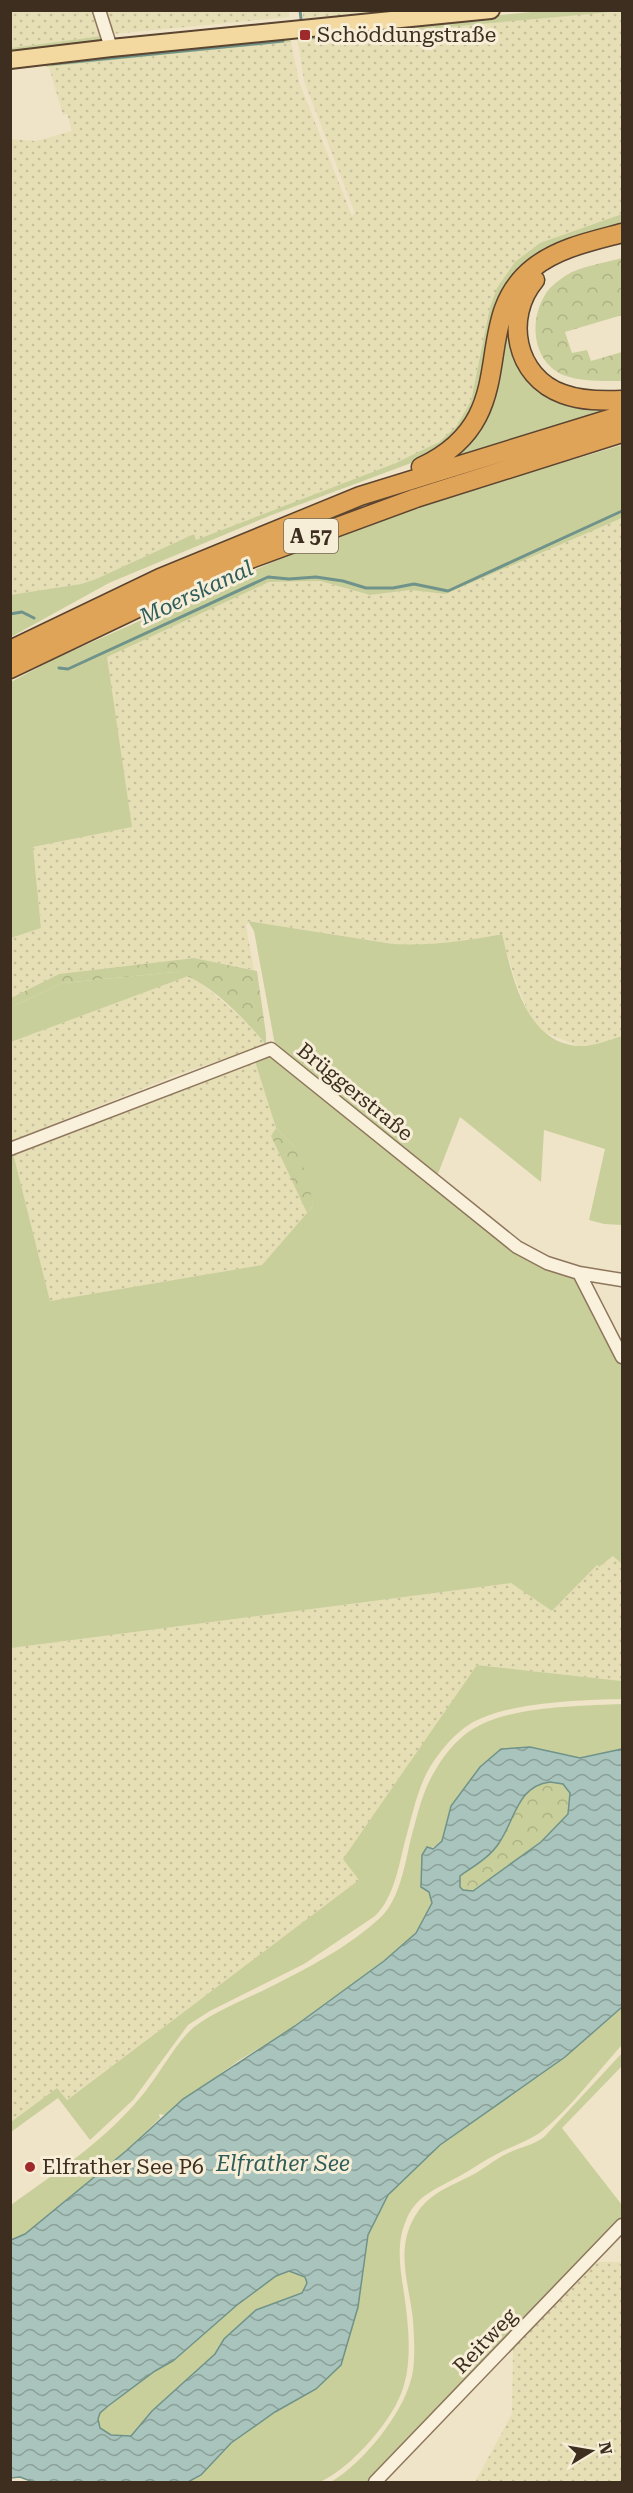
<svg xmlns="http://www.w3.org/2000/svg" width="633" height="2493" viewBox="0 0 633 2493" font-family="'Roboto Serif',serif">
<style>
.farmland{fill:url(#farmland-dots)}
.green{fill:#c9cf9b}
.forest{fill:url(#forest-crowns)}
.water{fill:url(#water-waves);stroke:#6f938a;stroke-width:1.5;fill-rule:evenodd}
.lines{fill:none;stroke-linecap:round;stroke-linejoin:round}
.stream{stroke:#6f938a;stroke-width:3}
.minor-casing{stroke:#8d765c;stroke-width:15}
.major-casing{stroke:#5b4430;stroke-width:20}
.highway-casing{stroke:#5b4430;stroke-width:21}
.minor{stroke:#faf1dc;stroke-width:12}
.major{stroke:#f3d9a0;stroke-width:16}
.highway{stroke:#e0a458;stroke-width:18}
.poi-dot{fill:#9e2a2b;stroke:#f7eed8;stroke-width:2}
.labels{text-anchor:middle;stroke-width:6;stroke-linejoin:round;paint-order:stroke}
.shield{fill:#f7eed8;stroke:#756857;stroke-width:1.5}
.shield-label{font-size:20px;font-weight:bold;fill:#3d2e20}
.poi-label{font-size:21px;fill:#3d2e20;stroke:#f7eed8;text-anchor:start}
.street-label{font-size:21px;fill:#3d2e20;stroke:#f7eed8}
.water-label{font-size:22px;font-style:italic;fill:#2f5d5a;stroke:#f7eed8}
</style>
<defs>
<pattern id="farmland-dots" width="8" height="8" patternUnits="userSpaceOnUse" patternTransform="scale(1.5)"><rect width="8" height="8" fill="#e6deb5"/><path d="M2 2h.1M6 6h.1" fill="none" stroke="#c6bf9b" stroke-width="1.8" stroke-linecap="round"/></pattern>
<pattern id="forest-crowns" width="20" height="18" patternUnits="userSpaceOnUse" patternTransform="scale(1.5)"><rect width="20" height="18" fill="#c9cf9b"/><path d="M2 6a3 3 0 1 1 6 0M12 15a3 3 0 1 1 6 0" fill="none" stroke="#aeb285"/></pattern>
<pattern id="water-waves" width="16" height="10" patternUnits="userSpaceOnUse" patternTransform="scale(1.5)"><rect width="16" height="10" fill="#a9c4bc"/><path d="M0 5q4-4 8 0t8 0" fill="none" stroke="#8ba098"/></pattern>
</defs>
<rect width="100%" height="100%" fill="#f0e4c8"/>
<path class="farmland" d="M 289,10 L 289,17 L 112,34 L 104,11 Z
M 303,10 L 389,10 L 389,11 L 303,19 Z
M 10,11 L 97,11 L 102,36 L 11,48 Z
M 622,12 L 622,214 L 540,243 L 490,307 L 471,401 L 456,427 L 448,435 L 427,449 L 396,463 L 196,541 L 194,534 L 96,579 L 81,584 L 11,595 L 10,139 L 36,141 L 72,131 L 67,114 L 63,115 L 49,67 L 291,42 L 299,82 L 352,216 L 355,213 L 304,81 L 298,41 L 570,14 Z
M 622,518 L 622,1036 L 597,1044 L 578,1046 L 544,1032 L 530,1017 L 515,979 L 501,934 L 449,944 L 416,945 L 393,944 L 249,921 L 246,926 L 254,970 L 194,958 L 59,974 L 11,998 L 11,938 L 41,928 L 33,847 L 132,827 L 106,657 L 269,582 L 320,581 L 370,595 L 410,590 L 445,594 L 595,528 Z
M 191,975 L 243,1019 L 266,1045 L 179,1074 L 11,1141 L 11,1042 Z
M 254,1058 L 276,1128 L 271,1136 L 307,1213 L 262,1265 L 50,1301 L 13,1153 Z
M 613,1556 L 622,1564 L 622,1681 L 477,1665 L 360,1880 L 66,2100 L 57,2088 L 11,2122 L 11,1648 L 512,1583 L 552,1611 L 597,1565 L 599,1567 Z
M 600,2262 L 622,2262 L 622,2482 L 475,2482 L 512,2414 L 513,2346 L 592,2263 Z"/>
<path class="green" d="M 543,11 L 622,11 L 298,41 L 300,34 Z
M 288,35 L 291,42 L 46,67 L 46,64 Z
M 102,36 L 98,43 L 11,54 L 11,48 Z
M 622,214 L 622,226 L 531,260 L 480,392 L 457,436 L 422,459 L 269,516 L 109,583 L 11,637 L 10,595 L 81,584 L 96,579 L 194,534 L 196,540 L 396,463 L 439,442 L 456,427 L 471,401 L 490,307 L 497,288 L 515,262 L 540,243 Z
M 565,253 C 562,258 553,261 547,265 C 536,273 526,284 520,296 C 501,338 525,385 568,399 C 585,405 605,404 622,403 L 622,406 L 448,458 C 451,452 459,448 464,443 C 474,433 481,420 486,407 C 508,347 491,282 565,253 Z
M 622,445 L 622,518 L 445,594 L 410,590 L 370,595 L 320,581 L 269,582 L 107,657 L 132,827 L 33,847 L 41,928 L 11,938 L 11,682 L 54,659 L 286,556 L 438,500 Z
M 248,921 L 393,944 C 431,946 465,941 502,934 C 512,976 525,1041 577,1046 C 592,1047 609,1040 622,1036 L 622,1225 L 604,1224 L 589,1220 L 605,1149 L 544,1130 L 541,1182 L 460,1117 L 436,1179 L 275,1045 L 254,931 Z
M 175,972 L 191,975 L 11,1042 L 11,1007 L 63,983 Z
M 268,1056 L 283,1063 L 514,1250 L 576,1275 L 622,1362 L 622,1564 L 613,1556 L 599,1567 L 597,1565 L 552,1611 L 511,1583 L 11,1648 L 11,1154 L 13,1153 L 50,1301 L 262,1265 L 313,1206 L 294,1146 L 276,1128 L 254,1058 Z
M 477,1665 L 622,1681 L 622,1699 C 581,1700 506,1702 470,1724 C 454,1734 440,1751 430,1767 C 417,1789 412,1817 405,1841 C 399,1865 394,1898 375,1916 L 304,1964 L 210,2011 L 188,2025 L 133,2100 L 90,2140 L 58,2098 L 11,2132 L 11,2122 L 57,2088 L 67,2100 L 359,1880 L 343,1859 Z
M 622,1704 L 622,1749 L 620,1751 L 580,1758 L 530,1747 L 501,1749 L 480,1767 L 451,1806 L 442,1841 L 422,1855 L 421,1887 L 429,1892 L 432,1903 L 416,1933 L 384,1961 L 295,2026 L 238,2061 L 164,2115 L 159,2114 L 160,2118 L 126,2151 L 25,2234 L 11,2240 L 11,2205 C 55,2173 103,2142 139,2099 C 157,2079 175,2043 194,2027 C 217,2010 244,2000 270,1987 C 308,1968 350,1946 381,1917 C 399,1900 405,1865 410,1842 C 417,1817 422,1791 436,1769 C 446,1752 461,1734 480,1725 C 519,1706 579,1706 622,1704 Z
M 622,2007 L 622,2045 C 598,2071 566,2114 538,2134 C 526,2142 510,2147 497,2154 C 483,2161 471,2170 458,2177 C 434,2190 415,2196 405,2223 C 394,2250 403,2281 406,2308 C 409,2333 411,2361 404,2385 C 395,2419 351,2468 320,2482 L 188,2482 L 201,2475 L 231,2443 L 275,2412 L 316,2389 L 358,2307 L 368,2235 L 388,2195 L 441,2144 L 565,2057 Z
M 622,2053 L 622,2066 L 562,2128 L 622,2205 L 622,2218 L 370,2482 L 331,2482 C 363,2463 401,2416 411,2380 C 416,2362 414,2338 413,2320 C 409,2282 393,2246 419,2210 C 433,2191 456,2184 476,2173 C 489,2165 501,2155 515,2150 C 526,2146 534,2144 544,2137 Z
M 289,2271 L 305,2277 L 307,2283 L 302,2293 L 255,2310 L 224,2339 L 215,2354 L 152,2411 L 131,2436 L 111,2435 L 100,2428 L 98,2419 L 100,2413 L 108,2406 L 155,2371 L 173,2361 L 237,2305 L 276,2276 Z"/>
<path class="forest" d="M 622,258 L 622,315 L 565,332 L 572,353 L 587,350 L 591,361 L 622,352 L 622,381 C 604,381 581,382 563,375 C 532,361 529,321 545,295 C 548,288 559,280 565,276 C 580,266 605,263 622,258 Z
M 194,958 L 257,971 L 266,1034 L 266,1045 C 245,1019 207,979 175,972 L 63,983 L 11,1007 L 11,998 L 59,974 Z
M 276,1128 L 294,1146 L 308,1178 L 313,1206 L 307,1213 L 271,1136 Z
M 550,1782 L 563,1784 L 570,1793 L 568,1814 L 541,1842 L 473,1891 L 463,1890 L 460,1887 L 460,1876 C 474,1866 490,1857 499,1843 C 515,1820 518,1786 550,1782 Z"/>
<path class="water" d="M 530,1747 L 580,1758 L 622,1749 L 622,2007 L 565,2057 L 440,2145 L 388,2195 L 368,2235 L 358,2307 L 341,2365 L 316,2389 L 275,2412 L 231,2443 L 201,2475 L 188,2482 L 33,2482 L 20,2477 L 11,2478 L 11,2240 L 25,2234 L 126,2151 L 183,2099 L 295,2026 L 384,1961 L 416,1933 L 432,1903 L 429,1892 L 421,1887 L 422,1855 L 427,1847 L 433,1849 L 442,1841 L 451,1806 L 480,1767 L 501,1749 ZM 550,1782 L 563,1784 L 570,1793 L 568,1814 L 541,1842 L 473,1891 L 463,1890 L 460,1887 L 460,1876 C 474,1866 490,1857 499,1843 C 515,1820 517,1786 550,1782 ZM 289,2271 L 305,2277 L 307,2283 L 302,2293 L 256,2310 L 224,2339 L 215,2354 L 152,2411 L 131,2436 L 111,2435 L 100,2428 L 98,2419 L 100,2413 L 108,2406 L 155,2371 L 173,2361 L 237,2305 L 276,2276 Z"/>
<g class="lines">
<path class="stream" d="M 300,10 L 301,19
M 303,38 L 409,28
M 52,64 L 283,41
M 10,614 L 22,612 L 34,618
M 59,668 L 68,669 L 268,577 L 289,579 L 316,577 L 343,581 L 366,588 L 393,588 L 414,584 L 448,591 L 622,511"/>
<g class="minor-casing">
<path id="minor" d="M 99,10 L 111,48
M 10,1149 L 271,1049 L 517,1247 L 547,1263 L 579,1273 L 622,1280
M 579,1273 L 622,1357
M 375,2482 L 622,2225"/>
</g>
<g class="major-casing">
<path id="major" d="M 10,60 L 111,48 L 491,10"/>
</g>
<g class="highway-casing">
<path id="highway" d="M 535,280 C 504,317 515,377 563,394 C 582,401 602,401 622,400
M 421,467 C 528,417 465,322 533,268 C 558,248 592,241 622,233
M 10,650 L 160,578 L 360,496 L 622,415
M 10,669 L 167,594 L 245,561 L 416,498 L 622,433"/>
</g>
<use href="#minor" class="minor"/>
<use href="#major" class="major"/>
<use href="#highway" class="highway"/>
</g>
<g class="poi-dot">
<rect x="299" y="29" width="12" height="12" rx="3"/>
<circle cx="30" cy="2167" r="6"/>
</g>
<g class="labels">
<rect class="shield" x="284" y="519" width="54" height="34" rx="4.5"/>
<g class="shield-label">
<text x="311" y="543">A 57</text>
</g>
<g class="poi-label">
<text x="317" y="42">Schöddungstraße</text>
<text x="42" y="2174">Elfrather See P6</text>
</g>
<g class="street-label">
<text transform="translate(355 1092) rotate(39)" y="7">Brüggerstraße</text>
<text transform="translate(485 2341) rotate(-46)" y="7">Reitweg</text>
</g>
<g class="water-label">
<text transform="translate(196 592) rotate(-25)" y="8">Moerskanal</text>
<text x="283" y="2171">Elfrather See</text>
</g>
</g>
<rect width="633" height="2493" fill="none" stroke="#3d2e20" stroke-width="24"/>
<g transform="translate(591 2451) rotate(79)" stroke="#f7eed8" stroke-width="4.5" paint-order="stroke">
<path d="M0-4.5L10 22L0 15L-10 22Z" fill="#3d2e20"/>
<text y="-9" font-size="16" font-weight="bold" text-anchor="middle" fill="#3d2e20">N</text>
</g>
</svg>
